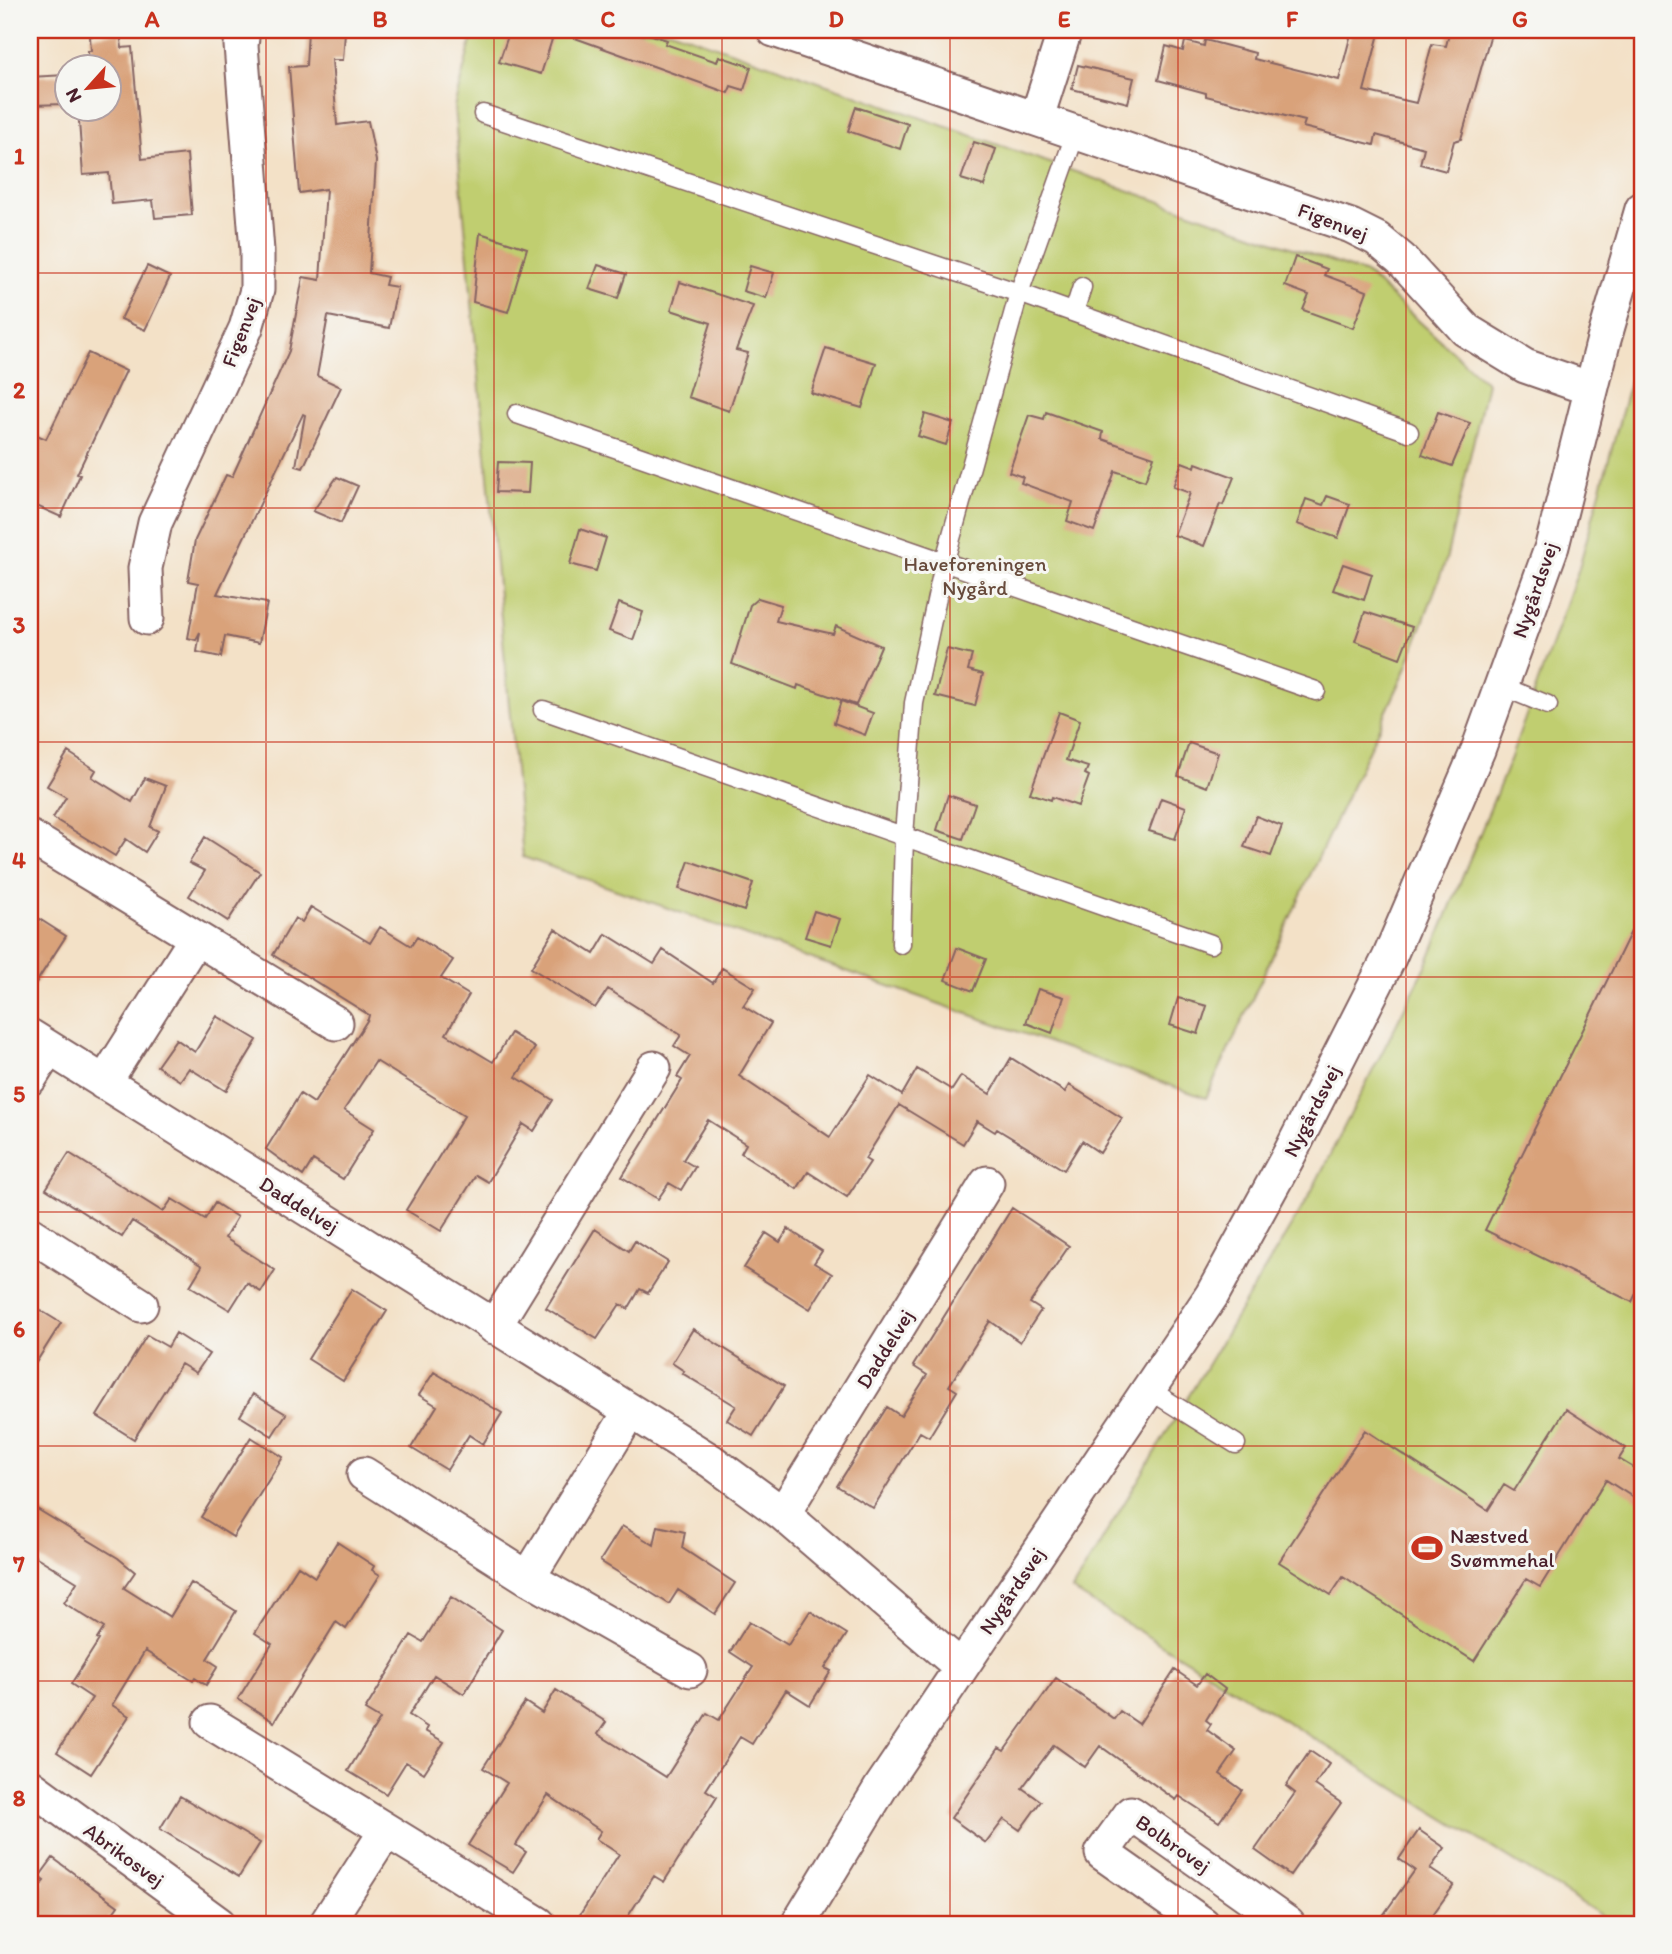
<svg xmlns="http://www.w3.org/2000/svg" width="1672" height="1954" viewBox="0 0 1672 1954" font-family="Itim,sans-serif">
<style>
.green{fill:#c0ce70;stroke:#85764e;stroke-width:2}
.building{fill:#d9a27a}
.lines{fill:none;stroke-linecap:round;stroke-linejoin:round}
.lane-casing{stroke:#856362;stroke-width:21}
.street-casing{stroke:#856362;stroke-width:37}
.lane{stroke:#fff;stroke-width:18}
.street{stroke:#fff;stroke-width:33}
.grid{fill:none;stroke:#c8321e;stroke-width:2;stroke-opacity:0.55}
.labels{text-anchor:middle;stroke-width:6;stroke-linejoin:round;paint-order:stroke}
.street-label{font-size:21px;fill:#4a1f2b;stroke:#f6f6f2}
.park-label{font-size:21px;fill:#684b3c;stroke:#f6f6f2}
.poi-label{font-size:21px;fill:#4a1f2b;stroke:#f6f6f2;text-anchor:start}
.neatline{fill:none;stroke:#c8321e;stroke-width:2.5}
.grid-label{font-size:23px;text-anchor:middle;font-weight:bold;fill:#c8321e}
</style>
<rect width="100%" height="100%" fill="#f6f6f2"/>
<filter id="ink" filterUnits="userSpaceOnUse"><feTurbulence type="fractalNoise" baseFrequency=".0143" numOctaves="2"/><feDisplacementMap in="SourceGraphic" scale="14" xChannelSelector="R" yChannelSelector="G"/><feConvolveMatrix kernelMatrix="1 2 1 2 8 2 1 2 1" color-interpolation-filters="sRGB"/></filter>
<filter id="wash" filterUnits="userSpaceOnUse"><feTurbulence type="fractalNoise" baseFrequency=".00686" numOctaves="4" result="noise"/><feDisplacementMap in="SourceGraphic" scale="28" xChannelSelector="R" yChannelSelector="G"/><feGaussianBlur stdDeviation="1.57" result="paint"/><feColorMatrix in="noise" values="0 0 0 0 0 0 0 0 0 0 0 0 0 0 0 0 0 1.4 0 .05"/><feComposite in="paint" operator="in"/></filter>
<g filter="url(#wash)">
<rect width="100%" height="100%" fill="#f3e1c7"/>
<path class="green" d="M 474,30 L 670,30 L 1367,274 L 1487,383 L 1446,560 L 1404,674 L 1206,1098 L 523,857 L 454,107 Z
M 1642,339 L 1642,1924 L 1616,1924 L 1072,1590 L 1309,1196 L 1427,964 L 1510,760 L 1578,571 Z"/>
<g id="blocks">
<path class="building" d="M 308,30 L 342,30 L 345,32 L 343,60 L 332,60 L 337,125 L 368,121 L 376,161 L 369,273 L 387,277 L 385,285 L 397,287 L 389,328 L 328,316 L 317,376 L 341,387 L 303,468 L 296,466 L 305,415 L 303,414 L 217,594 L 267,603 L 259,643 L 225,636 L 221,657 L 197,652 L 200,632 L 196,640 L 188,638 L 198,583 L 188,581 L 195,540 L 226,475 L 232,477 L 289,351 L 303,277 L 320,280 L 326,189 L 299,193 L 289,67 L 306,66 Z
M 510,30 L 555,30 L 541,74 L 499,62 Z
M 565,30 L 637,30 L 667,40 L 665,44 L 717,62 L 719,56 L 751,67 L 744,90 L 731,86 L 728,93 L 564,34 Z
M 1352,30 L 1380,30 L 1364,91 L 1416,103 L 1432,44 L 1446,46 L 1450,30 L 1492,30 L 1461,139 L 1454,141 L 1446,171 L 1420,164 L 1424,148 L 1376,135 L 1374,145 L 1303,127 L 1305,121 L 1206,96 L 1206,93 L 1158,80 L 1166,46 L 1183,51 L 1185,41 L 1204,46 L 1205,40 L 1255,53 L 1254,59 L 1339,80 Z
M 120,33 L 122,48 L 132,47 L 142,159 L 187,154 L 192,215 L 155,218 L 153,200 L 112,204 L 109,173 L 83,175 L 78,108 L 108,108 L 108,66 L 89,66 L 88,51 L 91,51 L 90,36 Z
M 1078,65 L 1134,78 L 1128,103 L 1072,89 Z
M 66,75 L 66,104 L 30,105 L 30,77 Z
M 856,107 L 908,124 L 900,149 L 848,131 Z
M 974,142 L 996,149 L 984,186 L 961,179 Z
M 480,233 L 527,248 L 508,312 L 473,302 Z
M 1295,257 L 1327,269 L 1324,275 L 1367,291 L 1353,328 L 1303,310 L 1309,295 L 1285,286 Z
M 598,265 L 626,274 L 618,298 L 589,289 Z
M 147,266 L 170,277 L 145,330 L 121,319 Z
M 750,266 L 774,273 L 766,298 L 743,291 Z
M 680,282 L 753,306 L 736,350 L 748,353 L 729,411 L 688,397 L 711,323 L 671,310 Z
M 826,348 L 876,363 L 862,408 L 811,393 Z
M 88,353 L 126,371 L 77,474 L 80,475 L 61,517 L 30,503 L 30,432 L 46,439 Z
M 1046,412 L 1103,432 L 1102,439 L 1154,457 L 1145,481 L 1115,471 L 1094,531 L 1067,521 L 1073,502 L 1021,483 L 1023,477 L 1009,472 L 1029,415 L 1044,419 Z
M 1438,412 L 1470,423 L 1452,466 L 1422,455 Z
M 925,414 L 953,423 L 946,445 L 918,436 Z
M 498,462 L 530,463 L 528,493 L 496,492 Z
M 1182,462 L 1195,467 L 1196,463 L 1234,477 L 1223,505 L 1220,504 L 1204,546 L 1174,535 L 1190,493 L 1173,487 Z
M 337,477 L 358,486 L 341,523 L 313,511 Z
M 1327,496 L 1350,504 L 1338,538 L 1297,524 L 1306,499 L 1323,505 Z
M 580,529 L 606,538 L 596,571 L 570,564 Z
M 1343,564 L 1372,574 L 1364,600 L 1333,590 Z
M 758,598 L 781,605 L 776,621 L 833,634 L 836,626 L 881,646 L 856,705 L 798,685 L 797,689 L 732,664 L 750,605 Z
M 619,603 L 643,612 L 633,640 L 609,631 Z
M 1365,612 L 1412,627 L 1400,658 L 1355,641 Z
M 947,649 L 972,655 L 968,670 L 983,674 L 975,706 L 935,696 Z
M 841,701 L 873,713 L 865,735 L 834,723 Z
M 1059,712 L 1080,720 L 1066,760 L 1088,767 L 1085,774 L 1089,776 L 1078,806 L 1052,797 L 1051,800 L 1030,793 Z
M 1189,743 L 1218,753 L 1207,787 L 1178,776 Z
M 68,752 L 96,770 L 92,777 L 132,802 L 145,778 L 166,786 L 150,827 L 158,831 L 145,852 L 126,839 L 115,856 L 53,818 L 66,797 L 47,786 Z
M 948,795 L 975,804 L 963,839 L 937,830 Z
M 1161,798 L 1186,807 L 1175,839 L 1149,831 Z
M 1256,816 L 1282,826 L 1271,856 L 1244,847 Z
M 205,837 L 260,872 L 228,921 L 189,896 L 205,871 L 189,863 Z
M 689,861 L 753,883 L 744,911 L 679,889 Z
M 311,907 L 370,943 L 380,927 L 411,946 L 417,937 L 453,960 L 441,978 L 469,995 L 446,1034 L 493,1062 L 511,1033 L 535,1048 L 516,1077 L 553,1100 L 534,1131 L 523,1124 L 488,1182 L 476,1175 L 441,1231 L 406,1210 L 464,1116 L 376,1061 L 344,1110 L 374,1129 L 343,1179 L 313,1160 L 303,1176 L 266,1149 L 300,1094 L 314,1103 L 368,1019 L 369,1015 L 273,955 L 295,918 L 302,922 Z
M 1642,909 L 1642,1281 L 1632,1302 L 1485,1230 Z
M 814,911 L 840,919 L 831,945 L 805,937 Z
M 30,913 L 66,936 L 30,992 Z
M 555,929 L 594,954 L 606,934 L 654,964 L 663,950 L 713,983 L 722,968 L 755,988 L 743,1006 L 771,1023 L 739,1076 L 830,1137 L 870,1075 L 902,1095 L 917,1069 L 952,1090 L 961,1076 L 990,1094 L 1011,1058 L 1065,1092 L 1069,1085 L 1122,1118 L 1100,1153 L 1082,1141 L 1064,1170 L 997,1129 L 995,1132 L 977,1121 L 963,1144 L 899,1105 L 865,1159 L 870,1162 L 847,1197 L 808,1172 L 797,1189 L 741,1153 L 746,1144 L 708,1120 L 683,1160 L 695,1167 L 681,1190 L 669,1183 L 658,1199 L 622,1177 L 682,1080 L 677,1077 L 690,1056 L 674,1046 L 681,1035 L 608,989 L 595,1008 L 531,968 Z
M 957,948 L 986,959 L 973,991 L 945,980 Z
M 1038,989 L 1064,997 L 1052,1033 L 1026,1023 Z
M 1178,998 L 1207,1006 L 1198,1034 L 1170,1025 Z
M 217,1016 L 257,1040 L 226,1091 L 189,1068 L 180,1081 L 157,1066 L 176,1039 L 195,1052 Z
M 69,1153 L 163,1212 L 172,1199 L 205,1219 L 215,1203 L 237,1217 L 225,1238 L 275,1270 L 261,1292 L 247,1283 L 230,1310 L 190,1286 L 202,1266 L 132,1221 L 122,1237 L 46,1189 Z
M 1012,1208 L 1069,1246 L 1030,1303 L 1041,1310 L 1020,1342 L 990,1321 L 949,1386 L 957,1391 L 929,1437 L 920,1432 L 873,1508 L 837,1486 L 887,1407 L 901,1416 L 927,1375 L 913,1366 Z
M 595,1229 L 629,1251 L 635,1241 L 668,1262 L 648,1293 L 640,1289 L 628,1309 L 620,1304 L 597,1339 L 546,1308 Z
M 788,1229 L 822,1251 L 814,1263 L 832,1274 L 810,1309 L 744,1268 L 766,1233 L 780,1242 Z
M 352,1289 L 387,1311 L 343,1381 L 308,1359 Z
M 30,1304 L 61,1323 L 30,1372 Z
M 693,1329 L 784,1386 L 753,1436 L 727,1420 L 736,1406 L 682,1373 L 684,1371 L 672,1363 Z
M 176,1333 L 209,1354 L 196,1373 L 181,1364 L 134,1439 L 97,1416 L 147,1335 L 168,1347 Z
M 434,1372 L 502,1413 L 483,1444 L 469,1435 L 447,1470 L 411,1448 L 437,1406 L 419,1395 Z
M 253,1394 L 286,1414 L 272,1436 L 240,1416 Z
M 1566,1409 L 1626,1448 L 1619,1459 L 1642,1473 L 1642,1503 L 1606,1480 L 1540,1587 L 1526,1579 L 1474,1661 L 1343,1577 L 1331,1595 L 1279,1562 L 1365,1430 L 1488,1510 L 1504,1485 L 1514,1491 Z
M 251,1437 L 283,1457 L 233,1537 L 201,1517 Z
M 37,1509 L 118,1558 L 135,1572 L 124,1588 L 170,1617 L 191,1583 L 236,1611 L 207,1659 L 218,1666 L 206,1685 L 195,1678 L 193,1681 L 145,1651 L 112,1705 L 129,1716 L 91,1774 L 57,1752 L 92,1698 L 71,1684 L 99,1640 L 97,1639 L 104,1628 L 64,1603 L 77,1582 L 30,1553 L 30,1521 Z
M 622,1526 L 654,1545 L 658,1526 L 685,1532 L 682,1548 L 735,1583 L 715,1614 L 678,1590 L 669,1604 L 600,1561 Z
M 337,1542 L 374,1566 L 372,1570 L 380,1575 L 346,1629 L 336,1622 L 274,1722 L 238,1699 L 272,1644 L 255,1633 L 298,1566 L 315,1577 Z
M 451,1597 L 502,1630 L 464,1694 L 434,1675 L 409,1715 L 427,1727 L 425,1731 L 444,1742 L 424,1773 L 406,1762 L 386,1794 L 348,1771 L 380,1719 L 365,1710 L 411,1635 L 423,1642 Z
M 810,1611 L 847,1634 L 825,1668 L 831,1671 L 810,1705 L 786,1690 L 752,1744 L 740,1737 L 706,1790 L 717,1797 L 664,1882 L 654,1876 L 623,1924 L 574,1924 L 619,1854 L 596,1839 L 601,1831 L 548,1795 L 516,1845 L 526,1852 L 513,1872 L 468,1845 L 507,1783 L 483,1768 L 525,1702 L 542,1713 L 556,1690 L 606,1722 L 598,1734 L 666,1777 L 707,1713 L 719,1720 L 753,1667 L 730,1652 L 749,1622 L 788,1645 Z
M 1175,1670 L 1197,1685 L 1205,1674 L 1225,1689 L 1206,1720 L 1211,1724 L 1207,1730 L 1236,1751 L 1220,1774 L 1242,1790 L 1219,1822 L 1179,1796 L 1176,1800 L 1100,1746 L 1085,1767 L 1054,1745 L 1022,1788 L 1041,1801 L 1020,1830 L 1004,1819 L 986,1843 L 951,1818 L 999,1748 L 1004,1751 L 1056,1678 L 1114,1719 L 1120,1711 L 1139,1724 Z
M 1310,1751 L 1329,1764 L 1315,1785 L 1341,1803 L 1290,1875 L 1255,1850 L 1295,1793 L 1286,1786 Z
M 180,1796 L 260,1843 L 239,1877 L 160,1829 Z
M 1419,1830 L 1445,1848 L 1430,1869 L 1454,1885 L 1426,1924 L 1377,1924 L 1415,1870 L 1399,1859 Z
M 53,1858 L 118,1906 L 105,1924 L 30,1924 L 30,1900 L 44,1881 L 39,1877 Z"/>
</g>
</g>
<g filter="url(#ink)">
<use href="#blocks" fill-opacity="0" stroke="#856362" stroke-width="2"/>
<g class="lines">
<g class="lane-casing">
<path id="lane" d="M 483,114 L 1019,293 L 1409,432
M 1074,312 L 1082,287
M 517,414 L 1316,691
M 1501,686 L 1548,705
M 543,710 L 1211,944
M 901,944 L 904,836 L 914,703 L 945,560 L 1019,293 L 1076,132
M 1148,1389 L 1236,1444"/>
</g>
<g class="street-casing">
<path id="street" d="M 774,30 L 1351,226 L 1377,239 L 1401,259 L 1466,330 L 1525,366 L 1591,389
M 1037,117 L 1065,30
M 147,618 L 145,568 L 155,523 L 246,328 L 257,290 L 257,251 L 241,45 L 243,30
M 30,837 L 336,1023
M 30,1036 L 711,1461 L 783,1514 L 961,1667
M 30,1078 L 49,1048
M 104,1083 L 196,938
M 30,1234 L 141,1305
M 494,1327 L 654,1068
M 364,1474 L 528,1578 L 690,1670
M 783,1514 L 987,1183
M 528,1578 L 630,1412
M 210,1722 L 539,1924
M 30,1786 L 219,1924
M 326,1924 L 386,1831
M 798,1924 L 881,1787 L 1212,1295 L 1289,1155 L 1389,958 L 1478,750 L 1552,546 L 1603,343 L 1642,209
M 1203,1924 L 1102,1853 L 1131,1813 L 1288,1924"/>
</g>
<use href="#lane" class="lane"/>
<use href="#street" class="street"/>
</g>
</g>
<path class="grid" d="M 266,30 L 266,1924M 494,30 L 494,1924M 722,30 L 722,1924M 950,30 L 950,1924M 1178,30 L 1178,1924M 1406,30 L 1406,1924M 30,273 L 1642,273M 30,508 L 1642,508M 30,742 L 1642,742M 30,977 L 1642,977M 30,1212 L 1642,1212M 30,1446 L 1642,1446M 30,1681 L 1642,1681"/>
<defs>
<g id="stadium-bare" transform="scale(2.415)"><path d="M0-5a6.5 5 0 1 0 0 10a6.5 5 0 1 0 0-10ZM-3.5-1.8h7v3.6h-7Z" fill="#c8321e" stroke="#f6f6f2" stroke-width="2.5" paint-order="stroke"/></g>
</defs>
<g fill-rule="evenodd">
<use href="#stadium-bare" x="1427" y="1548"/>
</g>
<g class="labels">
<g class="street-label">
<text transform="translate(1333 222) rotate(21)" y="7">Figenvej</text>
<text transform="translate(241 332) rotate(-69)" y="7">Figenvej</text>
<text transform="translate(1535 590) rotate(-71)" y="7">Nygårdsvej</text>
<text transform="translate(1312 1111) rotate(-63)" y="7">Nygårdsvej</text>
<text transform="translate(299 1205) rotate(32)" y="7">Daddelvej</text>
<text transform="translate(885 1349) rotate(-58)" y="7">Daddelvej</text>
<text transform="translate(1012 1591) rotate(-56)" y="7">Nygårdsvej</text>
<text transform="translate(1173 1844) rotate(35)" y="7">Bolbrovej</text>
<text transform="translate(124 1855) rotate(36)" y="7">Abrikosvej</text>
</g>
<g class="park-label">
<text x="975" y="571">Haveforeningen<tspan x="975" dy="24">Nygård</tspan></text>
</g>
<g class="poi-label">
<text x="1450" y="1543">Næstved<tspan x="1450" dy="24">Svømmehal</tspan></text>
</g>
</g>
<rect width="1672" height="1954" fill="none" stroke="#f6f6f2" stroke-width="77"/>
<g transform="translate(88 88) rotate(243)"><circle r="33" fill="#f6f6f2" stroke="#b1a0a2" stroke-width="2"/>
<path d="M0-5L12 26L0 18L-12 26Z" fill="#c8321e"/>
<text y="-10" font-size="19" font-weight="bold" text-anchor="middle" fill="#4a1f2b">N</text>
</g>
<rect x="38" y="38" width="1596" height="1878" class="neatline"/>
<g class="grid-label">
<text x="152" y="27">A</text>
<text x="380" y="27">B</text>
<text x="608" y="27">C</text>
<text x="836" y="27">D</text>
<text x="1064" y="27">E</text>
<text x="1292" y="27">F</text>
<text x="1520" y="27">G</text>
<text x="19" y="164">1</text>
<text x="19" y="398">2</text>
<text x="19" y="633">3</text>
<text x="19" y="868">4</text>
<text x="19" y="1102">5</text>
<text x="19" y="1337">6</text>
<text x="19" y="1572">7</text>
<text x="19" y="1806">8</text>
</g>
</svg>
